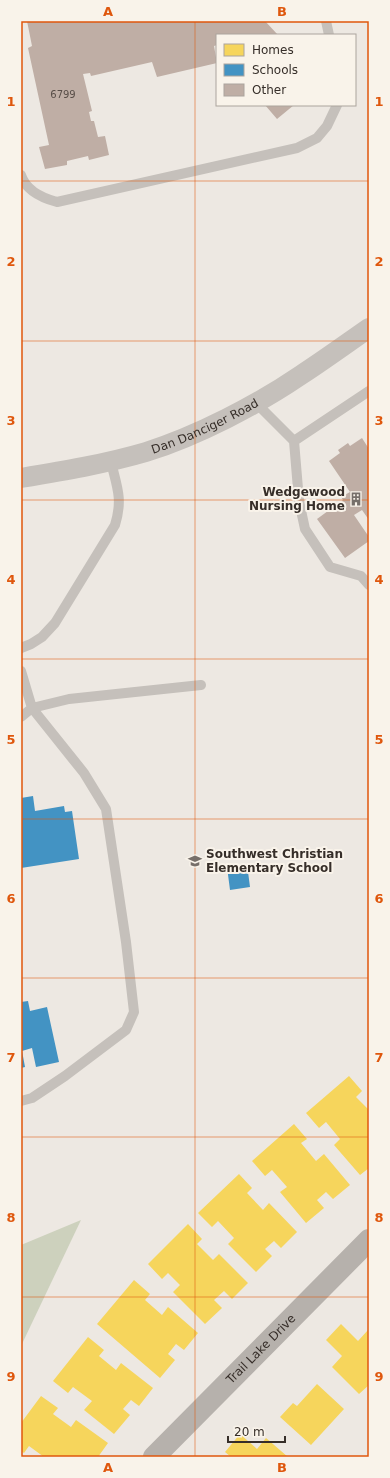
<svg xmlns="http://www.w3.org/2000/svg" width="390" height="1478" viewBox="0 0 390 1478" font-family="'DejaVu Sans',sans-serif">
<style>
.green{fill:#cdd1bd}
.homes{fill:#f6d55c}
.schools{fill:#4393c3}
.building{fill:#bfaea5}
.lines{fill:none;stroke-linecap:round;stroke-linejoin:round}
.lane{stroke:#c5c0bb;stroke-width:10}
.street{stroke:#c5c0bb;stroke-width:20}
.secondary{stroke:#b6b1ac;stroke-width:22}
.grid{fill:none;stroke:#df570d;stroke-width:1;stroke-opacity:0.55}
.labels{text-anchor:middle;stroke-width:4;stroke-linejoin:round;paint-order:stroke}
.number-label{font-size:10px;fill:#584e48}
.street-label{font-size:12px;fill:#362e29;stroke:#f9f3ea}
.poi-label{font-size:12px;font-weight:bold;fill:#362e29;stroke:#f9f3ea;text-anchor:end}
.neatline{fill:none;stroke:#df570d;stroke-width:1.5}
.grid-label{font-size:13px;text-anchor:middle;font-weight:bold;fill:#df570d}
</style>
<rect width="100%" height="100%" fill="#ede8e2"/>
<path class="green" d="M 81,1220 L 21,1346 L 21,1245 Z"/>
<path class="homes" d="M 349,1076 L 362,1091 L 356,1097 L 369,1110 L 369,1168 L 360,1175 L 334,1145 L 340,1139 L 326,1122 L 319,1128 L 306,1113 Z
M 294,1124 L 307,1139 L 301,1143 L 316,1161 L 324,1154 L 350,1185 L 333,1199 L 326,1192 L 317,1200 L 324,1208 L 306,1223 L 280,1192 L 287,1187 L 272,1170 L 265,1176 L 252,1161 Z
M 239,1174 L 252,1188 L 247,1193 L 263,1210 L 269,1203 L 297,1232 L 281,1248 L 274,1241 L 265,1249 L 272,1256 L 256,1272 L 228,1244 L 234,1238 L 218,1221 L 212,1227 L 198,1213 Z
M 188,1224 L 202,1239 L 197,1244 L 213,1260 L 219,1254 L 248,1283 L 232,1299 L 224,1291 L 214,1300 L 222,1308 L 205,1324 L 173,1292 L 180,1285 L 168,1273 L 162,1279 L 148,1264 Z
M 134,1280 L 150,1294 L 145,1300 L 162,1315 L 168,1307 L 198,1333 L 184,1350 L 176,1344 L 168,1354 L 175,1360 L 160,1378 L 97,1324 Z
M 341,1324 L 358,1341 L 368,1330 L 369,1332 L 369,1385 L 359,1394 L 332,1367 L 342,1356 L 326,1340 Z
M 88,1337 L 104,1350 L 99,1356 L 116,1370 L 121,1363 L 153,1388 L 139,1406 L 131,1400 L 123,1409 L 130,1415 L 114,1434 L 84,1410 L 92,1401 L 73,1387 L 68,1393 L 53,1381 Z
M 317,1384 L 344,1409 L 311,1445 L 280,1417 L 293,1403 L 297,1406 Z
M 41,1396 L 58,1408 L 53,1414 L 71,1427 L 76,1420 L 108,1443 L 98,1457 L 44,1457 L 29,1446 L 24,1453 L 21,1451 L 21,1423 Z
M 240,1434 L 257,1449 L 266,1438 L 288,1457 L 231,1457 L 225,1452 Z"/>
<path class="schools" d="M 33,796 L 35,811 L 64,806 L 65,812 L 72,811 L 79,859 L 21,868 L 21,798 Z
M 247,864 L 250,887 L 230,890 L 227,867 Z
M 28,1001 L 30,1011 L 47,1007 L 59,1062 L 36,1067 L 32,1048 L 22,1051 L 25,1067 L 21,1068 L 21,1002 Z"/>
<path class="building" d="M 27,21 L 265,21 L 278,35 L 217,35 L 217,45 L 214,46 L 217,63 L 157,77 L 152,62 L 91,76 L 90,73 L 83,74 L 92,111 L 89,112 L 91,121 L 94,121 L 98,137 L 105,136 L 109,155 L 89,160 L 88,156 L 67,161 L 67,165 L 45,169 L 39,147 L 49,145 L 28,48 L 32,46 Z
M 265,105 L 294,105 L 277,119 Z
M 362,438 L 369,449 L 369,520 L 362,510 L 354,515 L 369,537 L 369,541 L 345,558 L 317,519 L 343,500 L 341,497 L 350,492 L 329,461 L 340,453 L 338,450 L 348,443 L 350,446 Z"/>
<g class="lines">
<path class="lane" d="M 326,21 L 329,35
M 21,175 C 26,191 42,198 57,202 L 297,148 L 317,138 L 327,126 L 337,105
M 256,403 L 294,441 L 369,391
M 294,441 L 299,501 L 305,529 L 330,567 L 361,576 L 369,585
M 21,648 L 31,644 L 42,637 L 55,623 L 115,525 C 123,499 117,487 111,462
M 21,671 L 32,708 L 84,773 L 106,809 L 126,942 L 134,1012 L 126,1030 L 65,1076 L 32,1098 L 21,1101
M 21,717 L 32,708 L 69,699 L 201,685"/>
<path class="street" id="s1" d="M 21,478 C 63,471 105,464 146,452 C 197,436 257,405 301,375 C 324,360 346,344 369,328"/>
<path class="secondary" id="s2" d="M 154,1457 L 369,1240"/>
</g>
<path class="grid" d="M 195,21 L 195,1457M 21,181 L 369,181M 21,341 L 369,341M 21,500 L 369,500M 21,659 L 369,659M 21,819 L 369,819M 21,978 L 369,978M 21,1137 L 369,1137M 21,1297 L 369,1297"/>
<defs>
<g id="building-bare" transform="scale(1.08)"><path d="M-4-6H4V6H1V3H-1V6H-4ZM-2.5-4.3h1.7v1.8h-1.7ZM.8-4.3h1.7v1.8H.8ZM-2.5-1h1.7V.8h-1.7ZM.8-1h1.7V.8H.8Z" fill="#766f6a" stroke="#f9f3ea" stroke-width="2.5" paint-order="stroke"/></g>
<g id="school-bare" transform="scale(1.08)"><path d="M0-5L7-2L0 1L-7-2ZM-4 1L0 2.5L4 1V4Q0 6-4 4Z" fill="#766f6a" stroke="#f9f3ea" stroke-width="2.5" paint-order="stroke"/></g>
</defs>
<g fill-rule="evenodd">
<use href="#building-bare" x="356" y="499"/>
<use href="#school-bare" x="195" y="861"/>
</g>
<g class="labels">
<g class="number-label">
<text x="63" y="98">6799</text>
</g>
<g class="street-label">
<text dy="4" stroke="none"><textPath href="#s1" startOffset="192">Dan Danciger Road</textPath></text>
<text dy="4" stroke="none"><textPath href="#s2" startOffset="152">Trail Lake Drive</textPath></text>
</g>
<g class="poi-label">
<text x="345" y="496">Wedgewood<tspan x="345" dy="14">Nursing Home</tspan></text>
<text x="206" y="858" text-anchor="start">Southwest Christian<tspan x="206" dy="14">Elementary School</tspan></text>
</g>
</g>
<rect width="390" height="1478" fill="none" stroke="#f9f3ea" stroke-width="44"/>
<rect x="216" y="34" width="140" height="72" fill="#f9f3ea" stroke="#aba49d"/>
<rect x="224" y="44" width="20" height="12" fill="#f6d55c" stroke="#aba49d"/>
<text x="252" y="54" font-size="12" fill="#362e29">Homes</text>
<rect x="224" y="64" width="20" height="12" fill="#4393c3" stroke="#aba49d"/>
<text x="252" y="74" font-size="12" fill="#362e29">Schools</text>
<rect x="224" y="84" width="20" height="12" fill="#bfaea5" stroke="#aba49d"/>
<text x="252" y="94" font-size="12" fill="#362e29">Other</text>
<path d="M228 1436v6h57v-6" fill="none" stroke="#362e29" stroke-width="2"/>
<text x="234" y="1436" font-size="12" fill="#362e29" stroke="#f9f3ea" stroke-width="3" paint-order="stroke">20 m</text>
<rect x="22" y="22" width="346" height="1434" class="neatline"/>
<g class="grid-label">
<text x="108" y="16">A</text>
<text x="282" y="16">B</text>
<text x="11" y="106">1</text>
<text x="379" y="106">1</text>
<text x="11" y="266">2</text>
<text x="379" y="266">2</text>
<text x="11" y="425">3</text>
<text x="379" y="425">3</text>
<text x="11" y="584">4</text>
<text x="379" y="584">4</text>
<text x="11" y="744">5</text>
<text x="379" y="744">5</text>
<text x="11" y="903">6</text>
<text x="379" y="903">6</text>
<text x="11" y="1062">7</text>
<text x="379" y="1062">7</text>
<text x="11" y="1222">8</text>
<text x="379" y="1222">8</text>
<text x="11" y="1381">9</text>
<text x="379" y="1381">9</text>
<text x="108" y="1472">A</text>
<text x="282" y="1472">B</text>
</g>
</svg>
